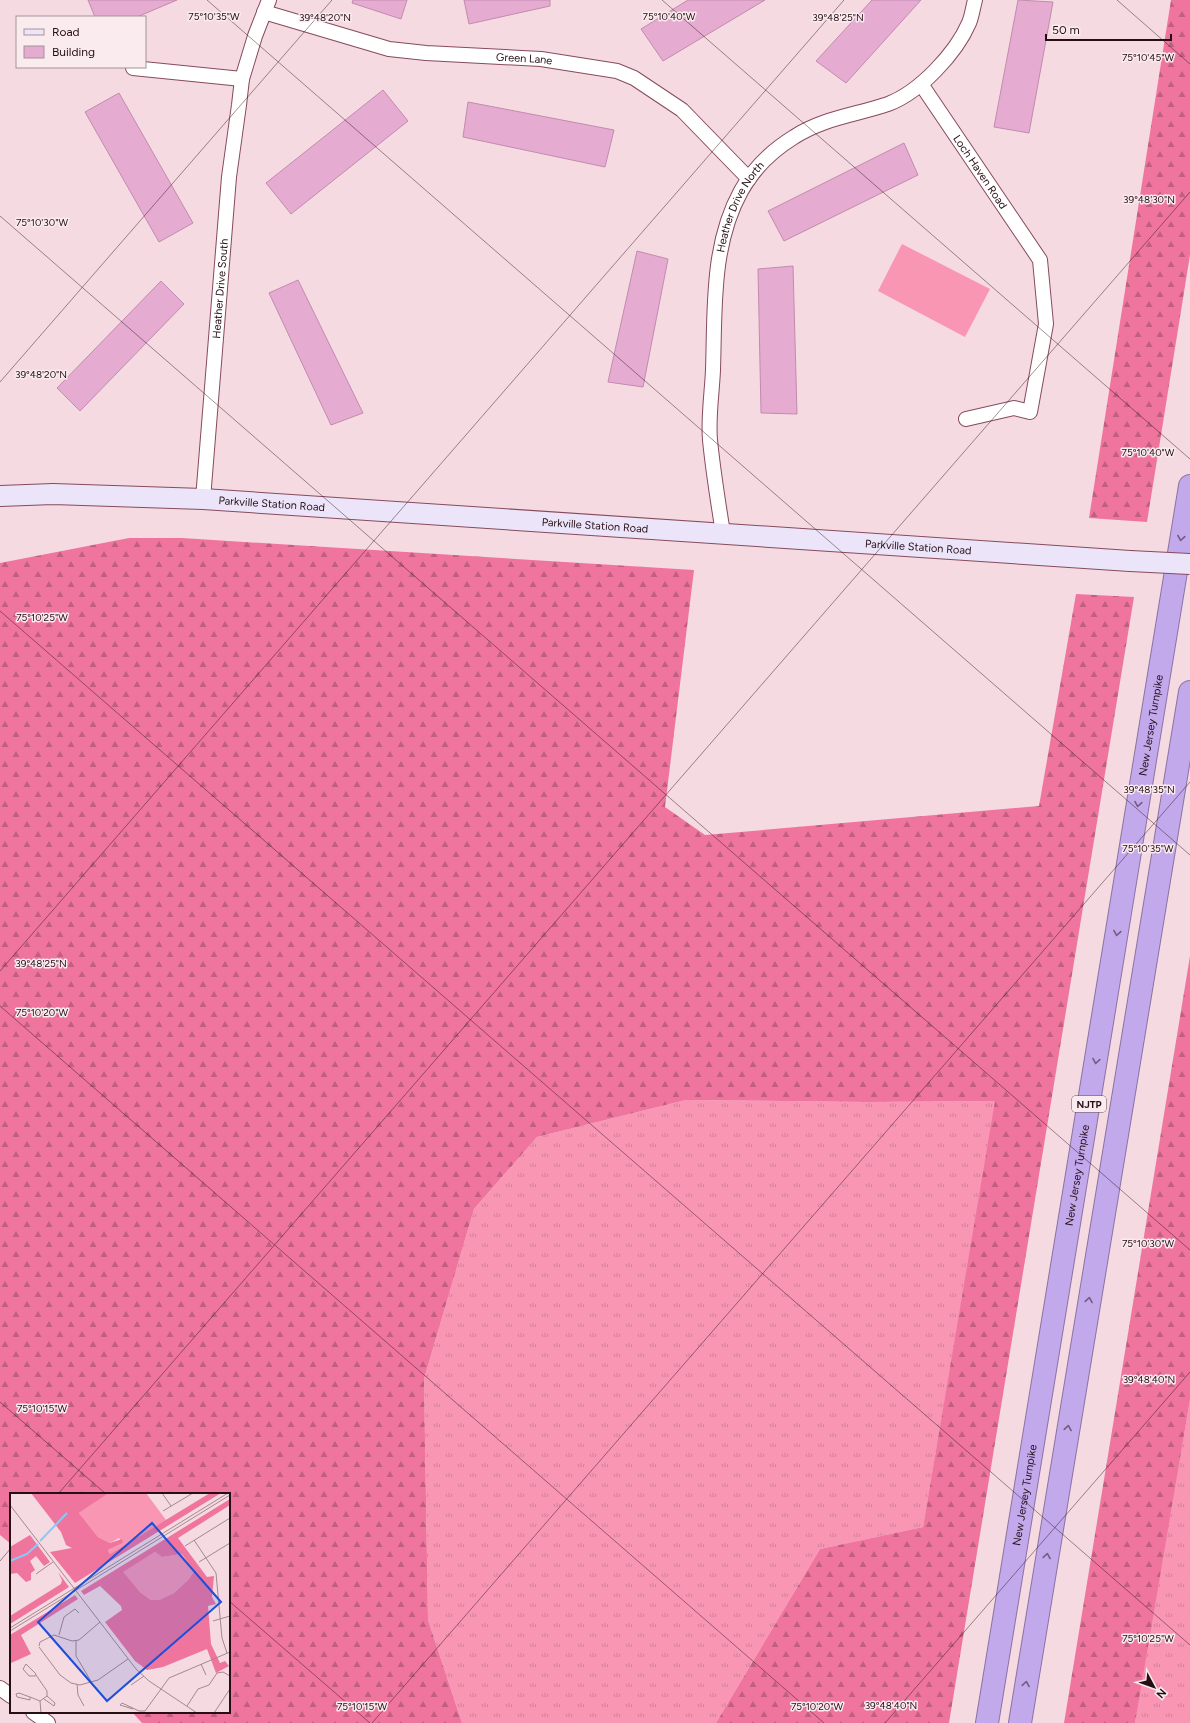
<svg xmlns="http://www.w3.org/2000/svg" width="1190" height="1723" viewBox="0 0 1190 1723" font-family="Figtree,sans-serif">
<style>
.grass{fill:url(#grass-tufts)}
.forest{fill:url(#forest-firs)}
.pitch{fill:#f896b4}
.building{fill:#e5abd0;stroke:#c28bae}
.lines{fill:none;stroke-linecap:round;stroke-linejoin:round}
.street-casing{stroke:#854b5d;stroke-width:16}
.secondary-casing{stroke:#854b5d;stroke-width:22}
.highway-casing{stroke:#8a73a1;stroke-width:24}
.street{stroke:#fff;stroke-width:14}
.secondary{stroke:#ece5f9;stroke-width:20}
.highway{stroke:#c1a9ec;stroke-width:22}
.secondary-bridge-casing{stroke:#854b5d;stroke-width:22;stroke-linecap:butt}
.secondary-bridge{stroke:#ece5f9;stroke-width:20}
.oneway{stroke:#735c81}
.ticks{fill:none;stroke:#250e16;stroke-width:1;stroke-opacity:0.45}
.labels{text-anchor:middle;stroke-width:3;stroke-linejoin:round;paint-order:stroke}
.shield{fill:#faebef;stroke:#655057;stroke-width:1}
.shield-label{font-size:10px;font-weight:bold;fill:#250e16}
.street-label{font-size:11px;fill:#250e16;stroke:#faebef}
.inset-river{fill:none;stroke:#89caf8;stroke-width:2}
.inset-road{fill:none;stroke:#a28890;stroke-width:1}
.view{fill:#1d4ed8;fill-opacity:0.15;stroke:#1d4ed8;stroke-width:2}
.inset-edge{fill:none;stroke:#250e16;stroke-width:2}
.ticks-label{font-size:10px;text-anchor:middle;fill:#250e16;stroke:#faebef;stroke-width:3;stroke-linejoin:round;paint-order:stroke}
</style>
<defs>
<pattern id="grass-tufts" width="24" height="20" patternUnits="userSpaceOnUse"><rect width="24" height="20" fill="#f896b4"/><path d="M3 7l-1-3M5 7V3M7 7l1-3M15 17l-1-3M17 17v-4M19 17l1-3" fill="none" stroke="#d4809a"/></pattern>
<pattern id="forest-firs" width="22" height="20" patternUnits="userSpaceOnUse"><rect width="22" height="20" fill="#ef759f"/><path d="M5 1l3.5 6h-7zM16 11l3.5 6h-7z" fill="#c15e81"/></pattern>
</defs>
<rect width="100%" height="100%" fill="#f6dae1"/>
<path class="grass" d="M 686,1100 L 868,1102 L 996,1101 L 923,1527 L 820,1549 L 716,1723 L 462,1723 L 428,1620 L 424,1379 L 474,1209 L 537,1137 Z
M 1190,1400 L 1190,1723 L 1135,1723 L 1141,1681 Z"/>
<path class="forest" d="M 1171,0 L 1190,0 L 1190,255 L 1147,522 L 1089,518 Z
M 129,538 L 182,538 L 694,570 L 665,807 L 705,835 L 1039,806 L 1076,594 L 1134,597 L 949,1723 L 716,1723 L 820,1549 L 923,1527 L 995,1101 L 868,1102 L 686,1100 L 537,1137 L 474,1209 L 424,1379 L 428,1620 L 462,1723 L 142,1723 L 132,1712 L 229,1712 L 229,1494 L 11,1494 L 11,1544 L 0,1535 L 0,563 Z
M 1190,956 L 1190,1400 L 1135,1723 L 1064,1723 Z"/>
<path class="pitch" d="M 902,244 L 990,289 L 965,337 L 878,291 Z"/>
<path class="building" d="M 88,0 L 177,0 L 137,17 L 95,17 Z
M 353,0 L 407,0 L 401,19 L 352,3 Z
M 464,0 L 550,0 L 550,6 L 469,24 Z
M 688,0 L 765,0 L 663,61 L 641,29 Z
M 872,0 L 921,0 L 846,83 L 816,61 Z
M 1018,0 L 1053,2 L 1029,133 L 994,127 Z
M 383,90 L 408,121 L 291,214 L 266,183 Z
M 119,93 L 193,223 L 159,242 L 85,112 Z
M 468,102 L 614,130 L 605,167 L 463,137 Z
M 904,143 L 918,175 L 784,241 L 768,211 Z
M 637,251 L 668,259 L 643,387 L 608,382 Z
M 793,266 L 797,414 L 761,413 L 758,269 Z
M 298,280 L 363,413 L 331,425 L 269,293 Z
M 161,281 L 184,304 L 80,411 L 57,388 Z"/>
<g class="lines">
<g class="street-casing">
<g id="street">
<path id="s1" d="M 264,12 L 389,49 L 426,53 L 541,59 L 617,71 L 634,78 L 682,110 L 749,179"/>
<path d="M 133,68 L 242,79"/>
<path id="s2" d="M 921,84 L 1040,260 L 1046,324 L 1030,412 L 1014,408 L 966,419"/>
<path id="s3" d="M 203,499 L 229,177 L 239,105 L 242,79 L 255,36 L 269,0"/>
<path id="s4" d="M 723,533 C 718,502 713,471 710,440 C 708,418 712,393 713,370 C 715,311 711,245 741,191 C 753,169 773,150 794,137 C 823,118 856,115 888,104 C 920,92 956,53 969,23 C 972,16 973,7 975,0"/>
<path d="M 0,1688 L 11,1696"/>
<path d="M 33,1712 L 48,1723"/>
</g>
</g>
<g class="secondary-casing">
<g id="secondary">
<path id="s5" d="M 0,496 L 53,494 L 203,499 L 1130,561"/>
</g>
</g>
<g class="highway-casing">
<g id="highway">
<path id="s6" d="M 987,1723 L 1190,486"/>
<path d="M 1020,1723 L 1190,692"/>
</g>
</g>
<use href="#street" class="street"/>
<use href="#secondary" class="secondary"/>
<use href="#highway" class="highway"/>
<g class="secondary-bridge-casing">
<path id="secondary-bridge" d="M 1130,561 L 1190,564"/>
</g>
<use href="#secondary-bridge" class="secondary-bridge"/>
</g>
<defs><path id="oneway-chevron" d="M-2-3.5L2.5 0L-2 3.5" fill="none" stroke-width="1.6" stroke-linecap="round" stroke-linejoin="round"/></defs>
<g class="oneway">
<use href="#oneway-chevron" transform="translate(1181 538) rotate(99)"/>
<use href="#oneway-chevron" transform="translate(1138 804) rotate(99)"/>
<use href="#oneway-chevron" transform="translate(1117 933) rotate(99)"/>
<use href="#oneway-chevron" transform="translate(1096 1061) rotate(99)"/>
<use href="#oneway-chevron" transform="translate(1089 1300) rotate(-81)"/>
<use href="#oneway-chevron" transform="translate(1068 1428) rotate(-81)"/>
<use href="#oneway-chevron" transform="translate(1047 1556) rotate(-81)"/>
<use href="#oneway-chevron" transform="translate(1026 1684) rotate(-81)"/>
</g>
<path class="ticks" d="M 207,0 L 1190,855M 662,0 L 1190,459M 1117,0 L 1190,64M 0,216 L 1190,1250M 0,382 L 332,0M 0,611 L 1190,1645M 0,971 L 844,0M 0,1006 L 824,1723M 0,1402 L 106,1494M 58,1494 L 1190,192M 0,1561 L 11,1548M 229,1601 L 370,1723M 372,1723 L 1190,782M 885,1723 L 1190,1372"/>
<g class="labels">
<rect class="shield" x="1072" y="1096" width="34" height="16" rx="3"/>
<g class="shield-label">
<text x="1089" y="1108">NJTP</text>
</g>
<g class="street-label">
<text dy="4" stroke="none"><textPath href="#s1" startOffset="266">Green Lane</textPath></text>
<text dy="4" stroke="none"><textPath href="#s2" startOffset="106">Loch Haven Road</textPath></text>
<text dy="4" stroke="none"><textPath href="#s4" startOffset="332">Heather Drive North</textPath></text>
<text dy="4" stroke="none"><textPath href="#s3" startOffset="211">Heather Drive South</textPath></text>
<text dy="4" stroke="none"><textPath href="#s5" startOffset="272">Parkville Station Road</textPath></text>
<text dy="4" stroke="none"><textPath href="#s5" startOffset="596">Parkville Station Road</textPath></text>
<text dy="4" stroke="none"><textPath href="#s5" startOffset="920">Parkville Station Road</textPath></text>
<text dy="4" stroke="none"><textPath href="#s6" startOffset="1011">New Jersey Turnpike</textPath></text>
<text dy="4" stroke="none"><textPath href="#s6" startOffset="555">New Jersey Turnpike</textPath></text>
<text dy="4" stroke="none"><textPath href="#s6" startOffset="231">New Jersey Turnpike</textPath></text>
</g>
</g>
<g transform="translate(10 1493)">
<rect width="220" height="220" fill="#f6dae1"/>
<path d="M 99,0 L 136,0 L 156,27 L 100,61 L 98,57 L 113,50 L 109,45 L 100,50 L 88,44 L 69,20 ZM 145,59 L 152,64 L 172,61 L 184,78 L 179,86 L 164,100 L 149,107 L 141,107 L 130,99 L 112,79 Z" fill="#f896b4"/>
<path d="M 21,0 L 99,0 L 69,20 L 88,44 L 100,50 L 112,46 L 113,50 L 98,57 L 100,61 L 200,0 L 211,0 L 65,90 L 40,59 L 62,55 L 56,52 L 51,39 ZM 220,6 L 220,12 L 168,45 L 197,84 L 204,83 L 202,104 L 206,111 L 198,113 L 201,151 L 210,170 L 215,168 L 219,173 L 206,180 L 197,156 L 153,174 L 137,177 L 125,168 L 95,129 L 112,117 L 111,113 L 90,93 L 74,102 L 71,98 ZM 145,59 L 152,64 L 172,61 L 184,78 L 179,86 L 164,100 L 149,107 L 141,107 L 130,99 L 113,79 ZM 20,42 L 40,69 L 34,73 L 26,63 L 20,68 L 25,77 L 21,80 L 21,87 L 16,89 L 7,80 L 0,81 L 0,54 ZM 48,79 L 59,94 L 0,131 L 0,123 L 51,91 L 52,87 ZM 65,102 L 68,106 L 11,142 L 21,161 L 1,170 L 0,177 L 0,142 Z" fill="#ef759f" fill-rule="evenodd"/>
<path class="inset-river" d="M 30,48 L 57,20M 0,68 L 17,61 L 28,51"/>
<path class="inset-road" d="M 152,0 L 161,13M 0,12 L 126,176 L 139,188 L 187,220M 153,18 L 183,0M 184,47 L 206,80 L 212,145 L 217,160M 175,53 L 220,25M 189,69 L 220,50M 26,81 L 43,69M 203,128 L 220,123M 0,135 L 218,0M 0,138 L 220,2M 49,142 L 54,124 L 65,116 L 69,120M 66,148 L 66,163 L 82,190M 29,153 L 30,149 L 44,142 L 62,148 L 69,147 L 90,129M 29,154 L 50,182 L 61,190 L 70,192 L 88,187 L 118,166M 16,171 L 26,181 L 25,183 L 19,183 L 13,176 ZM 191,171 L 196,182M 26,182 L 37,198 L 37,203 L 30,208M 67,191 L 68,202 L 74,213M 121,192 L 134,183M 9,200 L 20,204 L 20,207 L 7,204 L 6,201 ZM 20,204 L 30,208 L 31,220M 34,206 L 44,213 L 45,210 L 37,203M 177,213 L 188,196 L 199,192 L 207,180 L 213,179 L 220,183M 123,216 L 110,212 L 112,210 L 129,218 L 135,218 L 159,185 L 220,159M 204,220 L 220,196"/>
<path class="view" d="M 142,30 L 211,109 L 97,208 L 28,129 Z"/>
<rect width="220" height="220" class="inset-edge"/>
</g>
<g class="ticks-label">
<text x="214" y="20">75°10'35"W</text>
<text x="669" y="20">75°10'40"W</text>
<text x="325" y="21">39°48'20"N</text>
<text x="838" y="21">39°48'25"N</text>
<text x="1148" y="61">75°10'45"W</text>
<text x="1149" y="203">39°48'30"N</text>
<text x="42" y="226">75°10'30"W</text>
<text x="41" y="378">39°48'20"N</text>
<text x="1148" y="456">75°10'40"W</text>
<text x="42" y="621">75°10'25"W</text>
<text x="1149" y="793">39°48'35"N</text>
<text x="1148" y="852">75°10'35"W</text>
<text x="41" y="967">39°48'25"N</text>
<text x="42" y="1016">75°10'20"W</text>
<text x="1148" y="1247">75°10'30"W</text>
<text x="1149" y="1383">39°48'40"N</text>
<text x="42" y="1412">75°10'15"W</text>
<text x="1148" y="1642">75°10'25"W</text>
<text x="891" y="1709">39°48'40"N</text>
<text x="362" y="1710">75°10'15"W</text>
<text x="817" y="1710">75°10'20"W</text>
</g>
<rect x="16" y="16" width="130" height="52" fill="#faebef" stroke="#a59398"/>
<rect x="24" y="29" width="20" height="6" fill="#ece5f9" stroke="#a59398"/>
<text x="52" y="36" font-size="12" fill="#250e16">Road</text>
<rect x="24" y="46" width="20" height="12" fill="#e5abd0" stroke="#a59398"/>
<text x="52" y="56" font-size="12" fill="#250e16">Building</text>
<g transform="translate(1154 1687) rotate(131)" stroke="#faebef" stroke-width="3" paint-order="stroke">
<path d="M0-3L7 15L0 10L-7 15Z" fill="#250e16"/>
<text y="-6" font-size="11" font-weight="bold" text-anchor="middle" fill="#250e16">N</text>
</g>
<path d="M1046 34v6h125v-6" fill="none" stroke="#250e16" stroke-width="2"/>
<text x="1052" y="34" font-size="12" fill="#250e16" stroke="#faebef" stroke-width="3" paint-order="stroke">50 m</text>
</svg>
